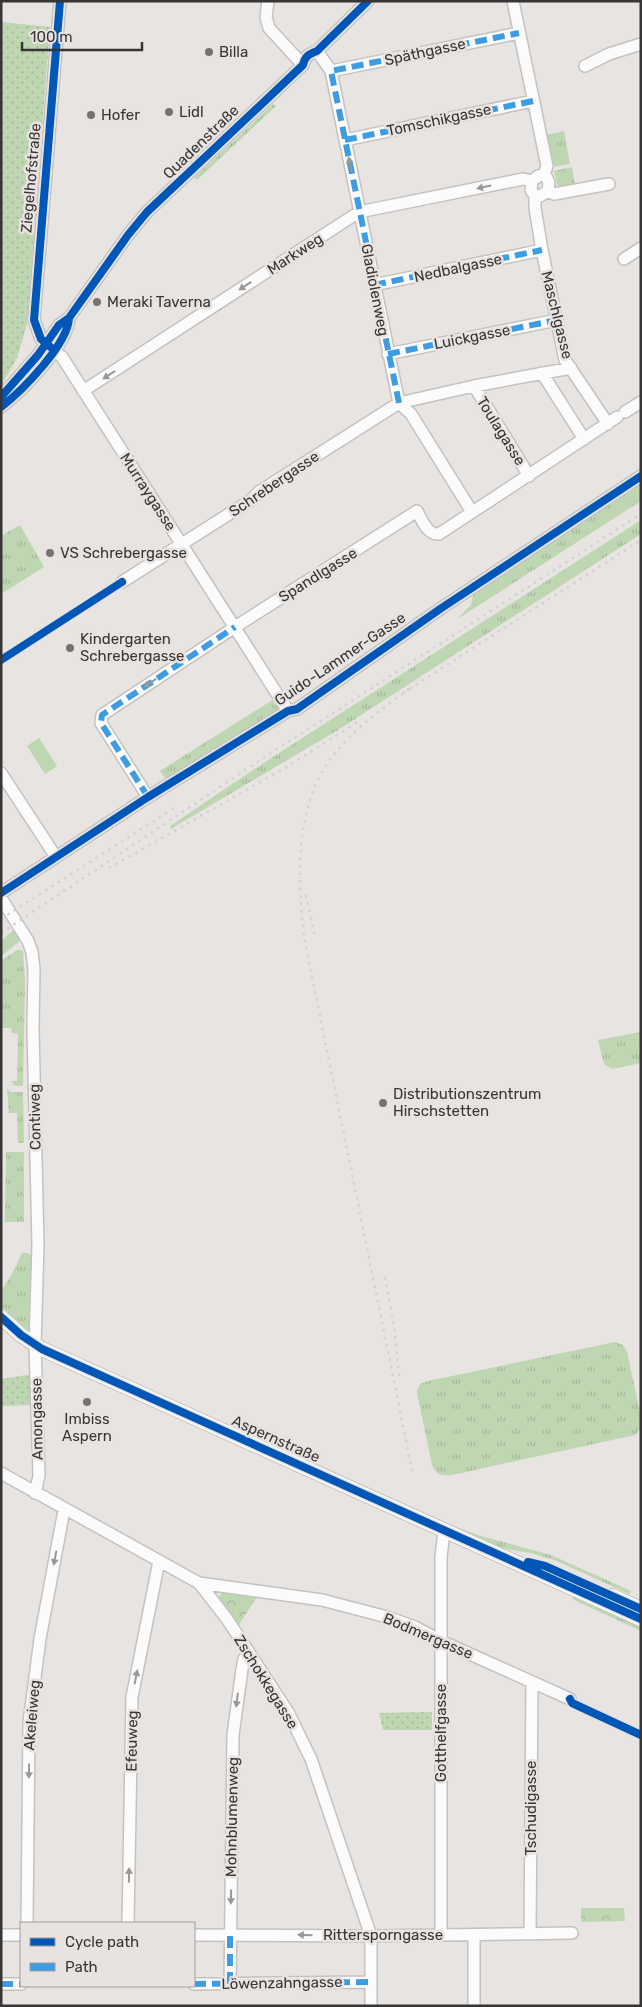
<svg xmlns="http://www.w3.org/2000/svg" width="642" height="2007" viewBox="0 0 642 2007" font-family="Rubik,sans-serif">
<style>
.grass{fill:url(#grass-tufts)}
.forest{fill:url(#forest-crowns)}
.garden{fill:url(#garden-dots)}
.pitch{fill:#bfd6b2}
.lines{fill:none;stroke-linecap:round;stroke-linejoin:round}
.minor-casing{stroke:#c4c2c0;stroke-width:14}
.major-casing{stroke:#c4c2c0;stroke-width:16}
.minor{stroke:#fbfbfb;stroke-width:11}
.major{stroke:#fbfbfb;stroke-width:14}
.rail{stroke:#d3d2d2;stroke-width:2.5;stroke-dasharray:2.5 5;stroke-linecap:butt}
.quiet{stroke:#3e9de2;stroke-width:6;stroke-dasharray:12 6;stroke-linecap:butt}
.cycleway-casing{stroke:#e8e3e1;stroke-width:11}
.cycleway{stroke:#0057b8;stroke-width:8}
.oneway{fill:#999898}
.poi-dot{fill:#757272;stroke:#e8e3e1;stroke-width:2}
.labels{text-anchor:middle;stroke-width:5;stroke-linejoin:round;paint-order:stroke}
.poi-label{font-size:15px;fill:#373535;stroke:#e8e3e1;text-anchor:start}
.street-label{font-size:15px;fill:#373535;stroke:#e8e3e1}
</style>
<defs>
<pattern id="grass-tufts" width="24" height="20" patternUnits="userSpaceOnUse" patternTransform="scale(1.25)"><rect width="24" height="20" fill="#bfd6b2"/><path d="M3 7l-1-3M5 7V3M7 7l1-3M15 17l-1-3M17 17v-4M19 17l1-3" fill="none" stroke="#a5b89a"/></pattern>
<pattern id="forest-crowns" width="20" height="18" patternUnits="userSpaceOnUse" patternTransform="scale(1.25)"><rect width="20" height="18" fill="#bfd6b2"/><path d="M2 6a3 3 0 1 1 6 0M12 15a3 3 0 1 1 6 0" fill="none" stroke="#a5b89a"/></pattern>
<pattern id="garden-dots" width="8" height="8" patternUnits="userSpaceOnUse" patternTransform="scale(1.25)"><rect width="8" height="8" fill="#bfd6b2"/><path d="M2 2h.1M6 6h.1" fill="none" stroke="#a5b89a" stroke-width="1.8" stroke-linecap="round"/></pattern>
</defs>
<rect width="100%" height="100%" fill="#e7e4e2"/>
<path class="grass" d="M 273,104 L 276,106 L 197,180 L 194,178 Z
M 564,131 L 570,164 L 552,167 L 545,135 Z
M 572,167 L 575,184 L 559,186 L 557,184 L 554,171 Z
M 641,481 L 641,501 L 456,620 L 471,605 L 474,590 Z
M 641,520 L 641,534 L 338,730 L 171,829 L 170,826 L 262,764 Z
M 20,525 L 44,567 L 1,594 L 1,536 Z
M 274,699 L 279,707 L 277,710 L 167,781 L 160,771 Z
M 14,930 L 20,941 L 1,956 L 1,941 Z
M 17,950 L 21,950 L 23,952 L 25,981 L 23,1086 L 15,1086 L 11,1081 L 17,1081 L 18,1034 L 12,1033 L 11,1028 L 1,1028 L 1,961 Z
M 641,1032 L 641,1063 L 612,1069 L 604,1064 L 598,1040 Z
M 7,1089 L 11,1092 L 23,1092 L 24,1143 L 18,1143 L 17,1113 L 9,1113 Z
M 6,1152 L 24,1152 L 24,1222 L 5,1222 Z
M 22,1253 L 27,1253 L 31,1255 L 32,1267 L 31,1326 L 30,1329 L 24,1332 L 12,1320 L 13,1317 L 1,1306 L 1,1291 L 12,1274 Z
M 615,1342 L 623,1345 L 627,1352 L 641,1417 L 641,1428 L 635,1435 L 452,1475 C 442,1476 436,1475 432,1465 L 418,1398 L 417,1391 L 420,1384 L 428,1381 Z
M 449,1524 L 481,1536 L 551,1555 L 631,1591 L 629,1594 L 557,1561 L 531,1553 L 494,1547 L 448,1527 Z
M 571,1594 L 641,1626 L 641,1631 L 574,1600 Z"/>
<path class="forest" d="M 223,1591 L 259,1594 L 238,1626 L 228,1609 L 227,1610 L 218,1598 Z
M 581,1908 L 624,1908 L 625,1921 L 581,1922 Z"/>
<path class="garden" d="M 1,22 L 50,27 L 27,324 L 17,358 L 1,386 Z
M 33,1374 L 32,1405 L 1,1406 L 1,1379 Z
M 432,1712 L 432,1730 L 383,1730 L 379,1713 Z"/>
<path class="pitch" d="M 39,738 L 57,766 L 45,774 L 27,746 Z"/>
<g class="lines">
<g class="minor-casing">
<path id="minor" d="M 60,1 L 34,320 L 41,339 L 62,357 L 288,711
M 268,1 L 266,17 L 269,28 L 303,65
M 513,1 L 547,166 L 544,175
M 317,51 L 331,71 L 399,403 L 411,414 L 472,512
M 585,66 L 609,54 L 641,44
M 331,71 L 519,33
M 345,140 L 533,101
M 544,175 C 550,180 549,184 548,191 L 540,196 L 535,196 L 531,190 L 532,181 L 538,176 Z
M 548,191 L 554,194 L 609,184
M 535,196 L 535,208 L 542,250 L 565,360 L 608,424
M 624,259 L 641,248
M 374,285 L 542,250
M 388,354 L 557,320
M 542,373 L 584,439
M 474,386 L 529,476
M 83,391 L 359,212 L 523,179 L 532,181
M 1,397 L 38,355 L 59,325 L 69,318 L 128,235 L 147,212 L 303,65 C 305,56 309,54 317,51 L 368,1
M 1,407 C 22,391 68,344 69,318
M 625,412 L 641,402
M 122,582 L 251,500 L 259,492 L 399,403 L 474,386 L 571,368
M 1,773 L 56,857
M 148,797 L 101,723 L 102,715 L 235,627 L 417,511 C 422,520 427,535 439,534 L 617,417
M 1,893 L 148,797 L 288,711 L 297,709 L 440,609 L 641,476
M 1,898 L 28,941 L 32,952 L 34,969 L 33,1029 L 38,1245 L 35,1345 L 39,1476 L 35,1493
M 1,1473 L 199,1583 L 227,1619 L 288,1712 L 311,1759 L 371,1936 L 371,2006
M 199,1583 L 322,1600 L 387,1617 L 415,1627 L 441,1641 L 570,1699
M 27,1923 L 29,1723 L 40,1639 L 64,1510
M 128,1923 L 132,1697 L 159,1561
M 530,1934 L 532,1682
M 1,1935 L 21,1935
M 194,1935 L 371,1936 L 572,1933
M 441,1935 L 441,1557 L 444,1531
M 474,1935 L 474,2006
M 1,1984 L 21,1984
M 194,1984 L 371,1982
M 230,1984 L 233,1735 L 242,1669 L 244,1659 L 249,1654"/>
</g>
<g class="major-casing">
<path id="major" d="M 1,1317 L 21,1335 L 42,1349 L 641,1619
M 612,1596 L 641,1609"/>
</g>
<use href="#minor" class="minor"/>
<use href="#major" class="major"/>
<path class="rail" d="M 409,689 C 382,709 352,730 332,757 C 294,805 297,884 305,942 L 413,1475
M 403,693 L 641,540
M 109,868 L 285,768 L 359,721
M 306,895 L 315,937
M 1,919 L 174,808
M 1,933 L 268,755 L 641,514
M 385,1277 L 394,1326 L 399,1376"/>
<path class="quiet" d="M 345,140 L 533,101
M 374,285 L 542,250
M 388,354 L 557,320
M 399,403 L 331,71 L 519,33
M 148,797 L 101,723 L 102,715 L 235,627
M 1,1984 L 21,1984
M 194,1984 L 371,1982
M 230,1984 L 230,1934"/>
<g class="cycleway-casing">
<path id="cycleway" d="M 54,350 L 41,339 L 34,320 L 60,1
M 1,397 L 38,355 L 59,325 L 69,318 L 128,235 L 147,212 L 303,65 C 305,56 309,54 317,51 L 368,1
M 1,407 C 22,391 68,344 69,318
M 1,660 L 122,582
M 1,893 L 148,797 L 288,711 L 297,709 L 440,609 L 641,476
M 1,1317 L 21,1335 L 42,1349 L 641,1619
M 528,1562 L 545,1566 L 641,1609
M 570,1699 L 572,1703 L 641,1735"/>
</g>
<use href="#cycleway" class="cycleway"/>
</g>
<defs><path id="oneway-solid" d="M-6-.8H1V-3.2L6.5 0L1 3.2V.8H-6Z" transform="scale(1.25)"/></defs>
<g class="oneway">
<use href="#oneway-solid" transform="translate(350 164) rotate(-101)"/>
<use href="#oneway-solid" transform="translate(484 187) rotate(168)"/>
<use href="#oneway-solid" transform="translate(245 286) rotate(147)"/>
<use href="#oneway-solid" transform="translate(109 375) rotate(147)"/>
<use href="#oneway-solid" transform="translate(150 683) rotate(146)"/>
<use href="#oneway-solid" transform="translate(55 1558) rotate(101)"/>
<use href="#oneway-solid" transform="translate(136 1677) rotate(-79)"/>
<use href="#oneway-solid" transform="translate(237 1700) rotate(97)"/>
<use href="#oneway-solid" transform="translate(29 1771) rotate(91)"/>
<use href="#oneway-solid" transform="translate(129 1875) rotate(-89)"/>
<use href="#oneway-solid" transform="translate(231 1897) rotate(91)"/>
<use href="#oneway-solid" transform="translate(305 1935) rotate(-179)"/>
</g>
<g class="poi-dot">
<circle cx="209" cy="52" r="5"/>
<circle cx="169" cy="112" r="5"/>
<circle cx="91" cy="115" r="5"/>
<circle cx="97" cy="302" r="5"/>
<circle cx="50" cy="553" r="5"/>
<circle cx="70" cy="648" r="5"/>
<circle cx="383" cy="1103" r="5"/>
<circle cx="87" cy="1402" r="5"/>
</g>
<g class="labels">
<g class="poi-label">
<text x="219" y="57">Billa</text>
<text x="179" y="117">Lidl</text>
<text x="101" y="120">Hofer</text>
<text x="107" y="307">Meraki Taverna</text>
<text x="60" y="558">VS Schrebergasse</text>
<text x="80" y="644">Kindergarten<tspan x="80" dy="17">Schrebergasse</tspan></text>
<text x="393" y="1099">Distributionszentrum<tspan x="393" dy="17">Hirschstetten</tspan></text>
<text x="87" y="1424" text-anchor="middle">Imbiss<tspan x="87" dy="17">Aspern</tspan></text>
</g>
<g class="street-label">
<text transform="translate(425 52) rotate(-12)" y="5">Späthgasse</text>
<text transform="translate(439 120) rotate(-12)" y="5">Tomschikgasse</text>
<text transform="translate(201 142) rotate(-44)" y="5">Quadenstraße</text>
<text transform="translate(31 178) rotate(-85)" y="5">Ziegelhofstraße</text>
<text transform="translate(295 254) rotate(-33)" y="5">Markweg</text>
<text transform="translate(458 268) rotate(-12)" y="5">Nedbalgasse</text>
<text transform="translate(375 290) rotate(79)" y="5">Gladiolenweg</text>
<text transform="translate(557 315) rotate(76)" y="5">Maschlgasse</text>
<text transform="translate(472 337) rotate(-11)" y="5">Luickgasse</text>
<text transform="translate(501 431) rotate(58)" y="5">Toulagasse</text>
<text transform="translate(274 484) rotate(-34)" y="5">Schrebergasse</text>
<text transform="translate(148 492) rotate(57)" y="5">Murraygasse</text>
<text transform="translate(318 575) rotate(-32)" y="5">Spandlgasse</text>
<text transform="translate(340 659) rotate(-34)" y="5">Guido-Lammer-Gasse</text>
<text transform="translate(35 1117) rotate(-91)" y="5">Contiweg</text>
<text transform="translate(37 1419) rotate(-91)" y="5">Amongasse</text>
<text transform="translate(276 1439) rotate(24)" y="5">Aspernstraße</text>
<text transform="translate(428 1636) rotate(23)" y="5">Bodmergasse</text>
<text transform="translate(266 1682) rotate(58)" y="5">Zschokkegasse</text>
<text transform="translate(32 1715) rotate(-85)" y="5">Akeleiweg</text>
<text transform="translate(441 1733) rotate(-90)" y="5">Gotthelfgasse</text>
<text transform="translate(132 1741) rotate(-89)" y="5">Efeuweg</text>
<text transform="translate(531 1808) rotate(-90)" y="5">Tschudigasse</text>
<text transform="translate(232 1817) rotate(-89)" y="5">Mohnblumenweg</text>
<text x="383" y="1940">Rittersporngasse</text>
<text transform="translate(282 1983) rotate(-1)" y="5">Löwenzahngasse</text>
</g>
</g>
<rect width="642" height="2007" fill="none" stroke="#373535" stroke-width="5"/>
<rect x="20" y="1922" width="175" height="65" fill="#e8e3e1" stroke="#a19d9c"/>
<rect x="30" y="1938" width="25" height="8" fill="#0057b8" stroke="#a19d9c"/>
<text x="65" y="1947" font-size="15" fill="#373535">Cycle path</text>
<rect x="30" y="1963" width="25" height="8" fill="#3e9de2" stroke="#a19d9c"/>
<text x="65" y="1972" font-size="15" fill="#373535">Path</text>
<path d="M22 42v8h120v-8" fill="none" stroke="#373535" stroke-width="2.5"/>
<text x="30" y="42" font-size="15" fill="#373535" stroke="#e8e3e1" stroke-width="4" paint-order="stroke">100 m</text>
</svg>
